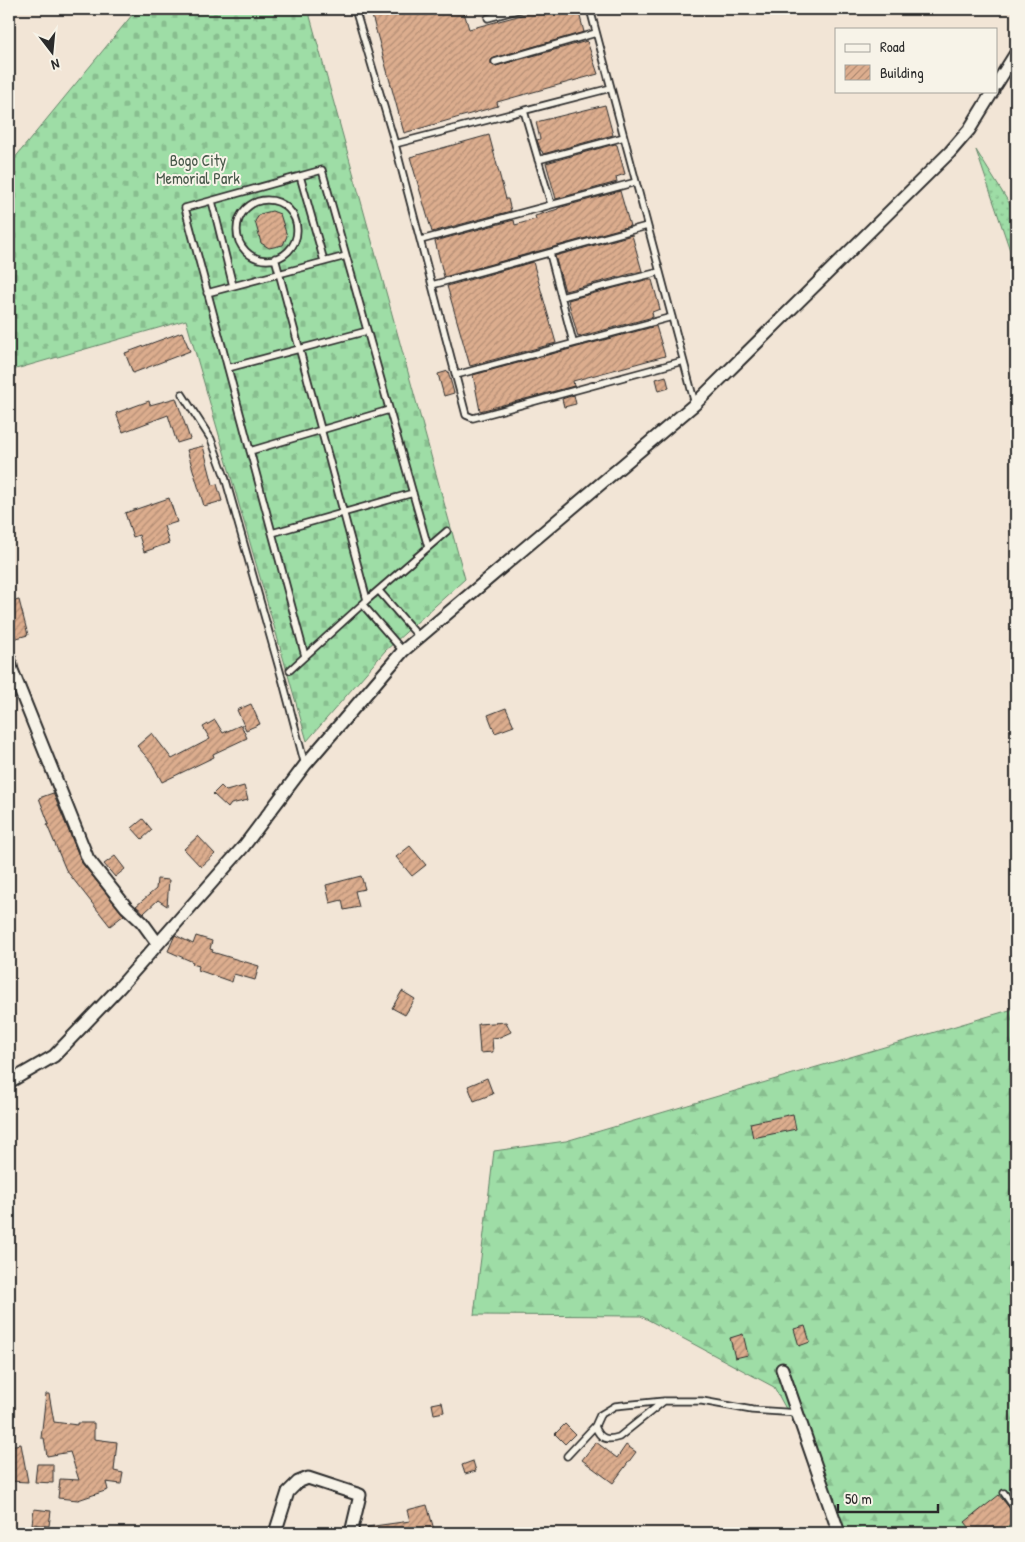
<svg xmlns="http://www.w3.org/2000/svg" width="1025" height="1542" viewBox="0 0 1025 1542" font-family="'Patrick Hand',sans-serif">
<style>
.grass{fill:url(#grass-dots);stroke:#648468}
.forest{fill:url(#forest-firs);stroke:#648468}
.cemetery{fill:url(#cemetery-stones);stroke:#648468}
.building{fill:url(#building-hatch);stroke:#2b2b2b}
.lines{fill:none;stroke-linecap:round;stroke-linejoin:round}
.service-casing{stroke:#2b2b2b;stroke-width:9}
.minor-casing{stroke:#2b2b2b;stroke-width:15}
.service{stroke:#f7f3e8;stroke-width:5.5}
.minor{stroke:#f7f3e8;stroke-width:11}
.labels{text-anchor:middle;stroke-width:4;stroke-linejoin:round;paint-order:stroke}
.park-label{font-size:16px;fill:#48584a;stroke:#f7f3e8}
</style>
<defs>
<pattern id="grass-dots" width="8" height="8" patternUnits="userSpaceOnUse" patternTransform="scale(1.25)"><rect width="8" height="8" fill="#9edda6"/><path d="M2 2h.1M6 6h.1" fill="none" stroke="#88be8f" stroke-width="1.8" stroke-linecap="round"/></pattern>
<pattern id="forest-firs" width="22" height="20" patternUnits="userSpaceOnUse" patternTransform="scale(1.25)"><rect width="22" height="20" fill="#9edda6"/><path d="M5 1l3.5 6h-7zM16 11l3.5 6h-7z" fill="#88be8f"/></pattern>
<pattern id="cemetery-stones" width="16" height="16" patternUnits="userSpaceOnUse" patternTransform="scale(1.25)"><rect width="16" height="16" fill="#9edda6"/><path d="M2 7V4a2 2 0 0 1 4 0v3zM10 15v-3a2 2 0 0 1 4 0v3z" fill="#88be8f"/></pattern>
<pattern id="building-hatch" width="6" height="6" patternUnits="userSpaceOnUse" patternTransform="scale(1.25)"><rect width="6" height="6" fill="#dcad8e"/><path d="M-1 1l2-2M0 6l6-6M5 7l2-2" fill="none" stroke="#b38d74"/></pattern>
</defs>
<rect width="100%" height="100%" fill="#f2e5d6"/>
<filter id="ink" filterUnits="userSpaceOnUse"><feTurbulence type="fractalNoise" baseFrequency=".02" numOctaves="2"/><feDisplacementMap in="SourceGraphic" scale="10" xChannelSelector="R" yChannelSelector="G"/><feConvolveMatrix kernelMatrix="1 2 1 2 8 2 1 2 1" color-interpolation-filters="sRGB"/></filter>
<g filter="url(#ink)">
<path class="grass" d="M 976,150 L 1016,214 L 1016,268 Z"/>
<path class="forest" d="M 1013,1009 L 1016,1017 L 1016,1533 L 842,1533 L 820,1471 L 774,1387 L 641,1316 L 474,1315 L 494,1151 L 566,1141 Z"/>
<path class="cemetery" d="M 137,9 L 308,9 L 465,579 L 385,651 L 307,741 L 186,320 L 9,371 L 9,165 Z"/>
<path class="building" d="M 382,9 L 463,9 L 469,29 L 544,9 L 578,9 L 584,32 L 494,58 L 491,60 L 491,64 L 496,66 L 587,41 L 598,74 L 497,102 L 498,106 L 404,133 L 371,12 Z
M 605,105 L 613,135 L 543,154 L 542,151 L 541,151 L 537,140 L 540,139 L 536,122 Z
M 489,135 L 506,199 L 508,199 L 511,211 L 432,232 L 410,157 Z
M 615,144 L 617,145 L 625,174 L 616,177 L 617,182 L 556,199 L 546,163 Z
M 620,191 L 630,226 L 444,277 L 435,241 L 514,220 L 515,225 L 536,219 L 535,216 L 558,209 L 558,208 Z
M 272,211 L 280,214 L 287,236 L 283,245 L 269,248 L 261,243 L 255,221 L 260,214 Z
M 632,235 L 642,271 L 565,291 L 555,256 Z
M 533,262 L 556,343 L 470,366 L 447,286 Z
M 645,280 L 652,280 L 660,309 L 652,312 L 653,317 L 578,337 L 568,300 Z
M 656,326 L 665,356 L 573,381 L 574,386 L 480,411 L 473,375 Z
M 182,332 L 190,351 L 133,373 L 125,353 Z
M 448,371 L 454,393 L 444,396 L 438,374 Z
M 666,376 L 669,388 L 659,391 L 656,379 Z
M 574,395 L 576,404 L 564,407 L 562,399 Z
M 176,398 L 190,439 L 177,443 L 168,415 L 123,432 L 116,413 L 149,401 L 150,405 Z
M 203,446 L 213,485 L 217,484 L 222,501 L 204,506 L 187,450 Z
M 169,498 L 177,522 L 164,526 L 169,543 L 144,552 L 139,535 L 133,537 L 125,513 Z
M 19,600 L 28,635 L 9,640 L 9,602 Z
M 251,704 L 260,724 L 246,730 L 237,710 Z
M 506,708 L 514,726 L 495,733 L 488,715 Z
M 215,720 L 223,733 L 241,725 L 247,738 L 213,754 L 214,757 L 162,782 L 152,763 L 137,746 L 152,733 L 172,759 L 210,739 L 203,727 Z
M 221,786 L 226,791 L 244,786 L 248,800 L 231,804 L 228,808 L 213,794 Z
M 53,793 L 82,863 L 124,915 L 110,926 L 66,870 L 47,825 L 49,824 L 39,798 Z
M 143,819 L 152,830 L 142,839 L 132,828 Z
M 198,836 L 215,854 L 201,867 L 184,849 Z
M 410,846 L 426,865 L 412,876 L 396,857 Z
M 115,856 L 125,869 L 115,877 L 104,864 Z
M 361,876 L 365,889 L 355,891 L 359,907 L 344,910 L 342,900 L 330,903 L 326,885 Z
M 157,879 L 169,880 L 167,906 L 158,900 L 144,913 L 136,906 L 156,889 Z
M 175,935 L 193,944 L 196,936 L 212,941 L 210,949 L 213,950 L 212,952 L 259,966 L 255,980 L 234,974 L 232,982 L 198,970 L 199,966 L 192,964 L 193,962 L 168,951 Z
M 402,991 L 415,999 L 405,1015 L 392,1008 Z
M 506,1022 L 511,1032 L 500,1037 L 492,1038 L 493,1052 L 480,1053 L 478,1024 Z
M 487,1078 L 493,1094 L 474,1101 L 468,1086 Z
M 793,1114 L 796,1129 L 753,1138 L 750,1123 Z
M 805,1326 L 810,1342 L 799,1346 L 794,1329 Z
M 743,1334 L 748,1355 L 735,1358 L 730,1338 Z
M 46,1394 L 49,1394 L 54,1422 L 77,1425 L 77,1423 L 94,1423 L 94,1439 L 117,1442 L 114,1471 L 123,1473 L 121,1484 L 106,1482 L 108,1490 L 78,1500 L 58,1498 L 60,1479 L 79,1480 L 70,1452 L 47,1456 L 44,1438 L 41,1438 Z
M 442,1402 L 444,1412 L 434,1414 L 432,1404 Z
M 565,1424 L 575,1434 L 565,1444 L 555,1434 Z
M 596,1442 L 617,1458 L 626,1445 L 636,1452 L 613,1483 L 582,1460 Z
M 21,1444 L 28,1482 L 9,1481 L 9,1446 Z
M 473,1461 L 476,1471 L 465,1474 L 462,1465 Z
M 37,1464 L 53,1464 L 53,1483 L 35,1482 Z
M 999,1495 L 1016,1516 L 1016,1520 L 999,1533 L 974,1533 L 965,1522 Z
M 427,1505 L 435,1533 L 368,1533 L 367,1527 L 410,1521 L 407,1510 Z
M 34,1509 L 51,1511 L 49,1526 L 32,1524 Z"/>
<g class="lines">
<g class="service-casing">
<path id="service" d="M 355,9 L 395,144 L 466,415 L 473,418 L 683,361
M 590,9 L 695,404
M 488,18 L 521,9
M 495,62 L 596,33
M 524,111 L 551,204
M 395,144 L 611,88
M 538,160 L 624,137
M 300,176 L 324,261
M237 230a30 30 0 1 1 60 0a30 30 0 1 1-60 0Z
M 212,201 L 233,286
M 421,240 L 636,182
M 550,254 L 573,342
M 275,258 L 367,600
M 432,285 L 647,226
M 207,293 L 346,256
M 561,297 L 659,272
M 228,368 L 367,331
M 456,375 L 672,317
M 182,394 L 211,439 L 225,477 L 283,682 L 305,765
M 250,451 L 389,410
M 272,533 L 413,493
M 379,591 L 419,637
M 363,605 L 403,651
M 305,656 L 185,208 L 322,170 L 428,547
M 290,670 L 367,600 L 447,531
M 664,1401 L 619,1437 C 606,1441 600,1439 595,1426 L 600,1415 L 615,1406 L 664,1401 L 702,1401 L 752,1410 L 798,1413
M 567,1456 L 595,1426
M 1004,1493 L 1016,1510"/>
</g>
<g class="minor-casing">
<path id="minor" d="M 996,85 L 1016,53
M 9,657 L 12,670 L 88,859 L 126,907 L 142,922 L 158,944
M 9,1082 L 54,1056 L 119,988 L 244,846 L 305,765 L 403,651 L 695,404 L 950,152 L 969,130 L 993,91
M 782,1369 L 839,1533
M 275,1533 L 288,1492 L 298,1482 L 308,1478 L 360,1495 L 351,1533"/>
</g>
<use href="#service" class="service"/>
<use href="#minor" class="minor"/>
</g>
</g>
<g class="labels">
<g class="park-label">
<text x="198" y="166">Bogo City<tspan x="198" dy="18">Memorial Park</tspan></text>
</g>
</g>
<rect width="1025" height="1542" fill="none" stroke="#f7f3e8" stroke-width="30"/>
<rect x="15" y="15" width="995" height="1512" fill="none" stroke="#2b2b2b" stroke-width="2" filter="url(#ink)"/>
<rect x="835" y="28" width="162" height="65" fill="#f7f3e8" stroke="#a5a39c"/>
<rect x="845" y="44" width="25" height="8" fill="#f7f3e8" stroke="#a5a39c"/>
<text x="880" y="52" font-size="15" fill="#2b2b2b">Road</text>
<rect x="845" y="65" width="25" height="15" fill="url(#building-hatch)" stroke="#a5a39c"/>
<text x="880" y="78" font-size="15" fill="#2b2b2b">Building</text>
<g transform="translate(52 52) rotate(164)" stroke="#f7f3e8" stroke-width="4" paint-order="stroke">
<path d="M0-4L9 19L0 12L-9 19Z" fill="#2b2b2b"/>
<text y="-8" font-size="14" font-weight="bold" text-anchor="middle" fill="#2b2b2b">N</text>
</g>
<path d="M838 1504v8h100v-8" fill="none" stroke="#2b2b2b" stroke-width="2.5"/>
<text x="845" y="1504" font-size="15" fill="#2b2b2b" stroke="#f7f3e8" stroke-width="4" paint-order="stroke">50 m</text>
</svg>
